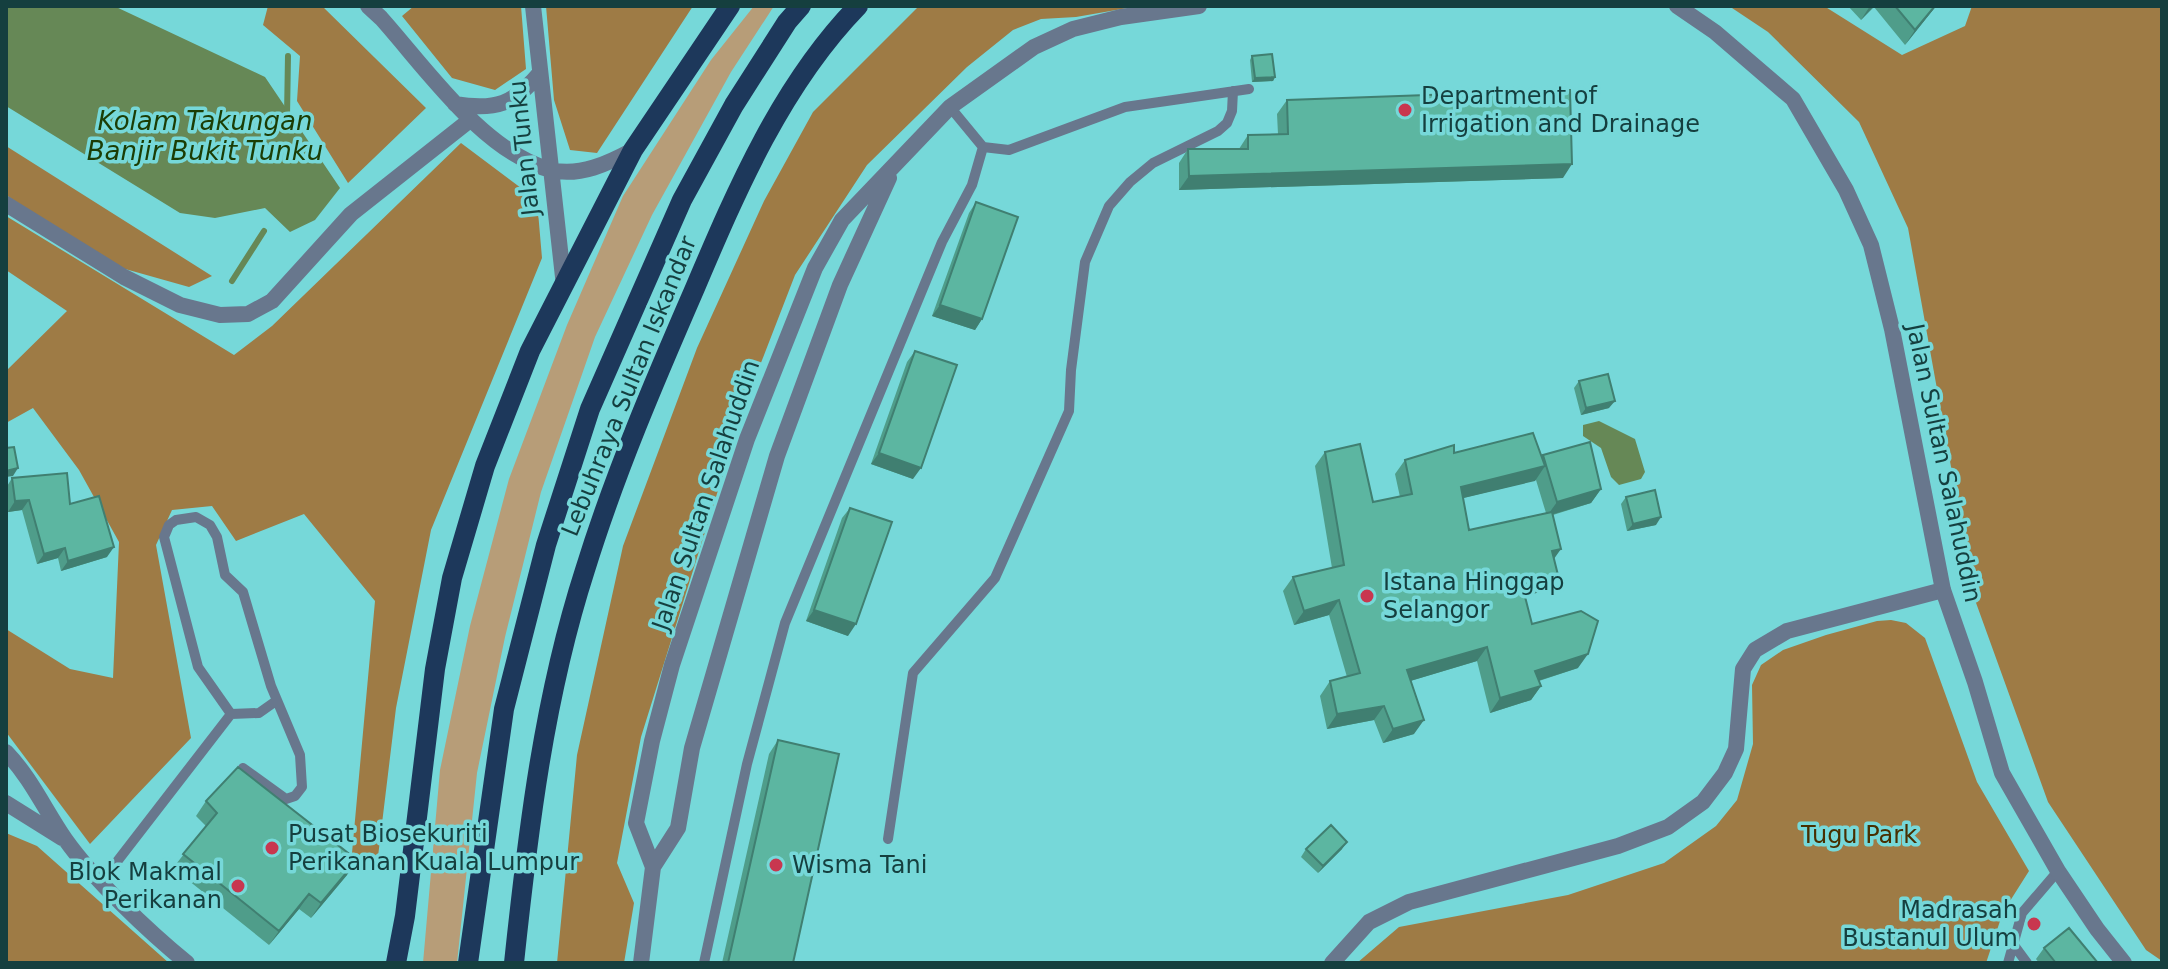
<svg xmlns="http://www.w3.org/2000/svg" width="2168" height="969" viewBox="0 0 2168 969" font-family="'DejaVu Sans',sans-serif">
<style>
.green{fill:#b79d78}
.forest{fill:#9e7b45}
.water{fill:#668856}
.lines{fill:none;stroke-linecap:round;stroke-linejoin:round}
.stream{stroke:#668856;stroke-width:6}
.service{stroke:#68778d;stroke-width:10}
.minor{stroke:#68778d;stroke-width:16}
.tertiary{stroke:#68778d;stroke-width:16}
.primary{stroke:#1d385b;stroke-width:20}
.wall{fill:#4f9d8a;fill-rule:evenodd}
.shaded-wall{fill:#407f71}
.building{fill:#5cb6a1;stroke:#407f71;stroke-width:2}
.poi-dot{fill:#c8374f;stroke:#76d8d9;stroke-width:3}
.labels{text-anchor:middle;stroke-width:7;stroke-linejoin:round;paint-order:stroke}
.poi-label{font-size:24px;fill:#153f3f;stroke:#76d8d9;text-anchor:start}
.street-label{font-size:24px;fill:#153f3f;stroke:#76d8d9}
.park-label{font-size:24px;fill:#482f01;stroke:#76d8d9}
.water-label{font-size:26px;font-style:italic;fill:#1b3d05;stroke:#76d8d9}
</style>
<rect width="100%" height="100%" fill="#76d8d9"/>
<path class="green" d="M 754,6 L 774,6 L 731,72 L 652,215 L 595,337 L 541,492 L 505,637 L 477,773 L 457,963 L 423,963 L 440,770 L 470,626 L 509,479 L 567,325 L 623,196 L 711,60 Z"/>
<path class="forest" d="M 268,6 L 322,6 L 426,108 L 348,183 L 297,101 L 300,56 L 263,25 Z
M 414,6 L 521,6 L 526,69 L 495,90 L 452,78 L 402,16 Z
M 546,6 L 693,6 L 597,153 L 570,150 L 554,100 Z
M 919,6 L 1139,6 L 1076,17 L 1041,19 L 1013,30 L 967,67 L 867,165 L 795,275 L 745,404 L 641,737 L 617,863 L 634,903 L 624,963 L 557,963 L 577,755 L 623,546 L 697,348 L 764,201 L 813,112 Z
M 1729,6 L 1824,6 L 1902,55 L 1965,26 L 1972,6 L 2162,6 L 2162,961 L 2146,950 L 2048,802 L 1975,600 L 1908,228 L 1859,122 L 1768,32 Z
M 461,143 L 537,200 L 542,258 L 431,530 L 396,708 L 376,873 L 352,853 L 375,601 L 304,514 L 236,541 L 212,506 L 172,510 L 156,545 L 191,738 L 90,844 L 6,732 L 6,629 L 70,669 L 113,678 L 119,542 L 79,470 L 33,408 L 6,423 L 6,371 L 67,311 L 6,270 L 6,216 L 234,355 L 272,326 Z
M 6,146 L 212,276 L 189,287 L 111,265 L 6,195 Z
M 1891,620 L 1906,623 L 1925,638 L 1977,782 L 2029,871 L 2003,912 L 1986,963 L 1357,963 L 1399,927 L 1568,895 L 1664,863 L 1716,826 L 1737,800 L 1753,744 L 1752,685 L 1761,665 L 1783,650 L 1826,635 L 1877,621 Z
M 6,833 L 37,846 L 169,963 L 6,963 Z"/>
<path class="water" d="M 6,6 L 114,6 L 265,77 L 340,188 L 315,220 L 290,232 L 265,208 L 215,218 L 180,213 L 6,106 Z
M 1599,421 L 1635,439 L 1645,472 L 1641,479 L 1619,485 L 1611,477 L 1601,448 L 1583,436 L 1583,425 Z"/>
<g class="lines">
<path class="stream" d="M 287,116 L 288,56
M 232,281 L 264,231"/>
<path class="service" d="M 950,107 L 983,147 L 1009,150 L 1125,107 L 1249,89
M 231,714 L 198,667 L 164,537 L 169,525 L 176,520 L 196,517 L 210,525 L 217,537 L 225,575 L 243,592 L 271,686 L 300,755 L 302,787 L 295,796 L 286,799 L 243,768
M 231,714 L 259,713 L 276,701
M 888,839 L 913,673 L 995,578 L 1069,411 L 1071,370 L 1085,262 L 1109,206 L 1130,182 L 1153,163 L 1218,131 L 1227,123 L 1232,111 L 1233,91
M 102,881 L 231,714
M 2013,944 L 2027,963
M 704,963 L 747,764 L 785,623 L 942,242 L 972,185 L 983,147
M 2008,963 L 2022,913 L 2058,871"/>
<path class="minor" d="M 368,6 L 381,18 C 425,67 484,153 551,170 C 580,177 609,163 633,150
M 533,6 L 564,286
M 455,104 C 496,111 514,104 540,73
M 6,204 L 124,277 L 180,305 L 220,315 L 248,314 L 272,301 L 351,214 L 470,120
M 6,752 C 31,778 45,810 65,839 C 94,880 148,931 187,963
M 6,803 L 62,838
M 1332,963 L 1369,922 L 1409,902 L 1618,846 L 1668,827 L 1703,802 L 1725,773 L 1736,749 L 1743,669 L 1755,650 L 1787,631 L 1943,590"/>
<path class="tertiary" d="M 1677,6 L 1715,32 L 1793,99 L 1846,190 L 1871,245 L 1892,329 L 1943,590 L 1975,682 L 2002,773 L 2058,871 L 2097,929 L 2124,963
M 653,867 L 636,823 L 652,741 L 672,665 L 747,439 L 815,268 L 842,220 L 950,107 L 1034,47 L 1073,29 L 1121,17 L 1199,6
M 641,963 L 653,867 L 678,828 L 692,748 L 777,456 L 840,285 L 889,178"/>
<path class="primary" d="M 396,963 L 405,916 L 435,669 L 452,578 L 485,466 L 530,351 L 633,150 L 730,6
M 468,963 L 504,709 L 546,545 L 590,409 L 682,200 L 734,105 L 787,22 L 801,6
M 514,963 C 528,831 544,697 585,570 C 615,473 655,380 695,288 C 737,189 782,84 858,6"/>
</g>
<path class="wall" d="M 1848,6 L 1936,6 L 1905,45 L 1874,7 L 1861,20 Z
M 1252,56 L 1275,77 L 1273,81 L 1252,82 L 1250,60 Z
M 1287,100 L 1563,178 L 1179,190 L 1179,163 L 1188,149 L 1239,149 L 1248,135 L 1278,134 L 1277,114 Z
M 976,202 L 982,319 L 975,330 L 932,316 L 969,213 Z
M 915,351 L 913,479 L 871,464 L 907,362 Z
M 1579,381 L 1609,408 L 1581,415 L 1574,388 Z
M 1325,452 L 1373,502 L 1400,497 L 1395,474 L 1405,460 L 1454,453 L 1542,456 L 1543,455 L 1601,489 L 1591,503 L 1553,515 L 1554,560 L 1548,590 L 1525,596 L 1532,624 L 1578,668 L 1539,681 L 1541,686 L 1531,700 L 1490,713 L 1477,661 L 1410,681 L 1414,734 L 1383,743 L 1374,720 L 1327,729 L 1320,696 L 1330,681 L 1347,677 L 1329,615 L 1294,625 L 1283,591 L 1293,577 L 1332,568 L 1315,466 ZM 1536,480 L 1546,513 L 1469,530 L 1463,498 Z
M 12,478 L 70,504 L 107,557 L 61,571 L 58,558 L 37,564 L 22,510 L 8,512 L 6,488 Z
M 1626,497 L 1656,525 L 1627,531 L 1621,504 Z
M 850,508 L 848,636 L 806,621 L 842,518 Z
M 778,740 L 793,963 L 722,963 L 769,754 Z
M 206,801 L 347,875 L 311,918 L 299,909 L 269,945 L 173,868 L 206,826 L 196,816 Z
M 1306,849 L 1342,849 L 1318,873 L 1301,857 Z
M 2044,948 L 2098,963 L 2039,963 L 2036,959 Z"/>
<path class="shaded-wall" d="M 1870,6 L 1874,6 L 1861,20 Z
M 1935,6 L 1936,6 L 1905,45 L 1915,30 Z
M 1275,77 L 1273,81 L 1252,82 L 1255,78 Z
M 1572,164 L 1563,178 L 1179,190 L 1189,176 Z
M 940,305 L 982,319 L 975,330 L 932,316 Z
M 1615,401 L 1609,408 L 1581,415 L 1586,408 Z
M 879,453 L 921,468 L 913,479 L 871,464 Z
M 1545,466 L 1535,481 L 1451,501 L 1461,487 Z
M 18,468 L 13,476 L 6,477 L 6,471 Z
M 1601,489 L 1591,503 L 1547,516 L 1557,502 Z
M 29,500 L 22,510 L 8,512 L 15,501 Z
M 1661,517 L 1656,525 L 1627,531 L 1633,524 Z
M 114,547 L 107,557 L 61,571 L 68,561 Z
M 65,548 L 58,558 L 37,564 L 44,554 Z
M 1561,549 L 1551,563 L 1552,551 Z
M 1558,575 L 1548,590 L 1512,599 L 1522,585 Z
M 1339,600 L 1329,615 L 1294,625 L 1304,611 Z
M 814,610 L 856,624 L 848,636 L 806,621 Z
M 1487,647 L 1477,661 L 1397,685 L 1407,670 Z
M 1588,654 L 1578,668 L 1525,685 L 1535,671 Z
M 1541,686 L 1531,700 L 1490,713 L 1500,698 Z
M 1384,706 L 1374,720 L 1327,729 L 1337,714 Z
M 1424,720 L 1414,734 L 1383,743 L 1393,729 Z
M 1347,842 L 1342,849 L 1318,873 L 1323,866 Z
M 357,860 L 347,875 L 311,918 L 321,903 Z
M 309,894 L 299,909 L 269,945 L 279,931 Z"/>
<path class="building" d="M 1895,6 L 1935,6 L 1915,30 Z
M 1272,54 L 1275,77 L 1255,78 L 1252,56 Z
M 1570,90 L 1572,164 L 1189,176 L 1188,149 L 1248,149 L 1248,135 L 1288,134 L 1287,100 Z
M 976,202 L 1018,217 L 982,319 L 940,305 Z
M 915,351 L 957,365 L 921,468 L 879,453 Z
M 1608,374 L 1615,401 L 1586,408 L 1579,381 Z
M 1533,433 L 1545,466 L 1461,487 L 1469,530 L 1552,512 L 1561,549 L 1552,551 L 1558,575 L 1522,585 L 1532,624 L 1581,611 L 1598,621 L 1588,654 L 1535,671 L 1541,686 L 1500,698 L 1487,647 L 1407,670 L 1424,720 L 1393,729 L 1384,706 L 1337,714 L 1330,681 L 1360,673 L 1339,600 L 1304,611 L 1293,577 L 1344,565 L 1325,452 L 1360,444 L 1373,502 L 1412,494 L 1405,460 L 1454,445 L 1454,453 Z
M 1590,442 L 1601,489 L 1557,502 L 1543,455 Z
M 14,447 L 18,468 L 6,471 L 6,448 Z
M 67,473 L 70,504 L 99,496 L 114,547 L 68,561 L 65,548 L 44,554 L 29,500 L 15,501 L 12,478 Z
M 1655,490 L 1661,517 L 1633,524 L 1626,497 Z
M 850,508 L 892,522 L 856,624 L 814,610 Z
M 778,740 L 839,754 L 793,963 L 728,963 Z
M 238,767 L 357,860 L 321,903 L 309,894 L 279,931 L 183,854 L 217,813 L 206,801 Z
M 1331,825 L 1347,842 L 1323,866 L 1306,849 Z
M 2069,928 L 2098,963 L 2056,963 L 2044,948 Z"/>
<g class="poi-dot">
<circle cx="1405" cy="110" r="8"/>
<circle cx="1367" cy="596" r="8"/>
<circle cx="272" cy="848" r="8"/>
<circle cx="776" cy="865" r="8"/>
<circle cx="238" cy="886" r="8"/>
<circle cx="2034" cy="924" r="8"/>
</g>
<g class="labels">
<g class="poi-label">
<text x="1421" y="104">Department of<tspan x="1421" dy="28">Irrigation and Drainage</tspan></text>
<text x="1383" y="590">Istana Hinggap<tspan x="1383" dy="28">Selangor</tspan></text>
<text x="288" y="842">Pusat Biosekuriti<tspan x="288" dy="28">Perikanan Kuala Lumpur</tspan></text>
<text x="792" y="873">Wisma Tani</text>
<text x="222" y="880" text-anchor="end">Blok Makmal<tspan x="222" dy="28">Perikanan</tspan></text>
<text x="2018" y="918" text-anchor="end">Madrasah<tspan x="2018" dy="28">Bustanul Ulum</tspan></text>
</g>
<g class="street-label">
<text transform="translate(524 148) rotate(-96)" y="8">Jalan Tunku</text>
<text transform="translate(629 386) rotate(-68)" y="8">Lebuhraya Sultan Iskandar</text>
<text transform="translate(1944 463) rotate(78)" y="8">Jalan Sultan Salahuddin</text>
<text transform="translate(706 495) rotate(-71)" y="8">Jalan Sultan Salahuddin</text>
</g>
<g class="park-label">
<text x="1859" y="843">Tugu Park</text>
</g>
<g class="water-label">
<text x="205" y="130">Kolam Takungan<tspan x="205" dy="30">Banjir Bukit Tunku</tspan></text>
</g>
</g>
<rect width="2168" height="969" fill="none" stroke="#153f3f" stroke-width="16"/>
</svg>
